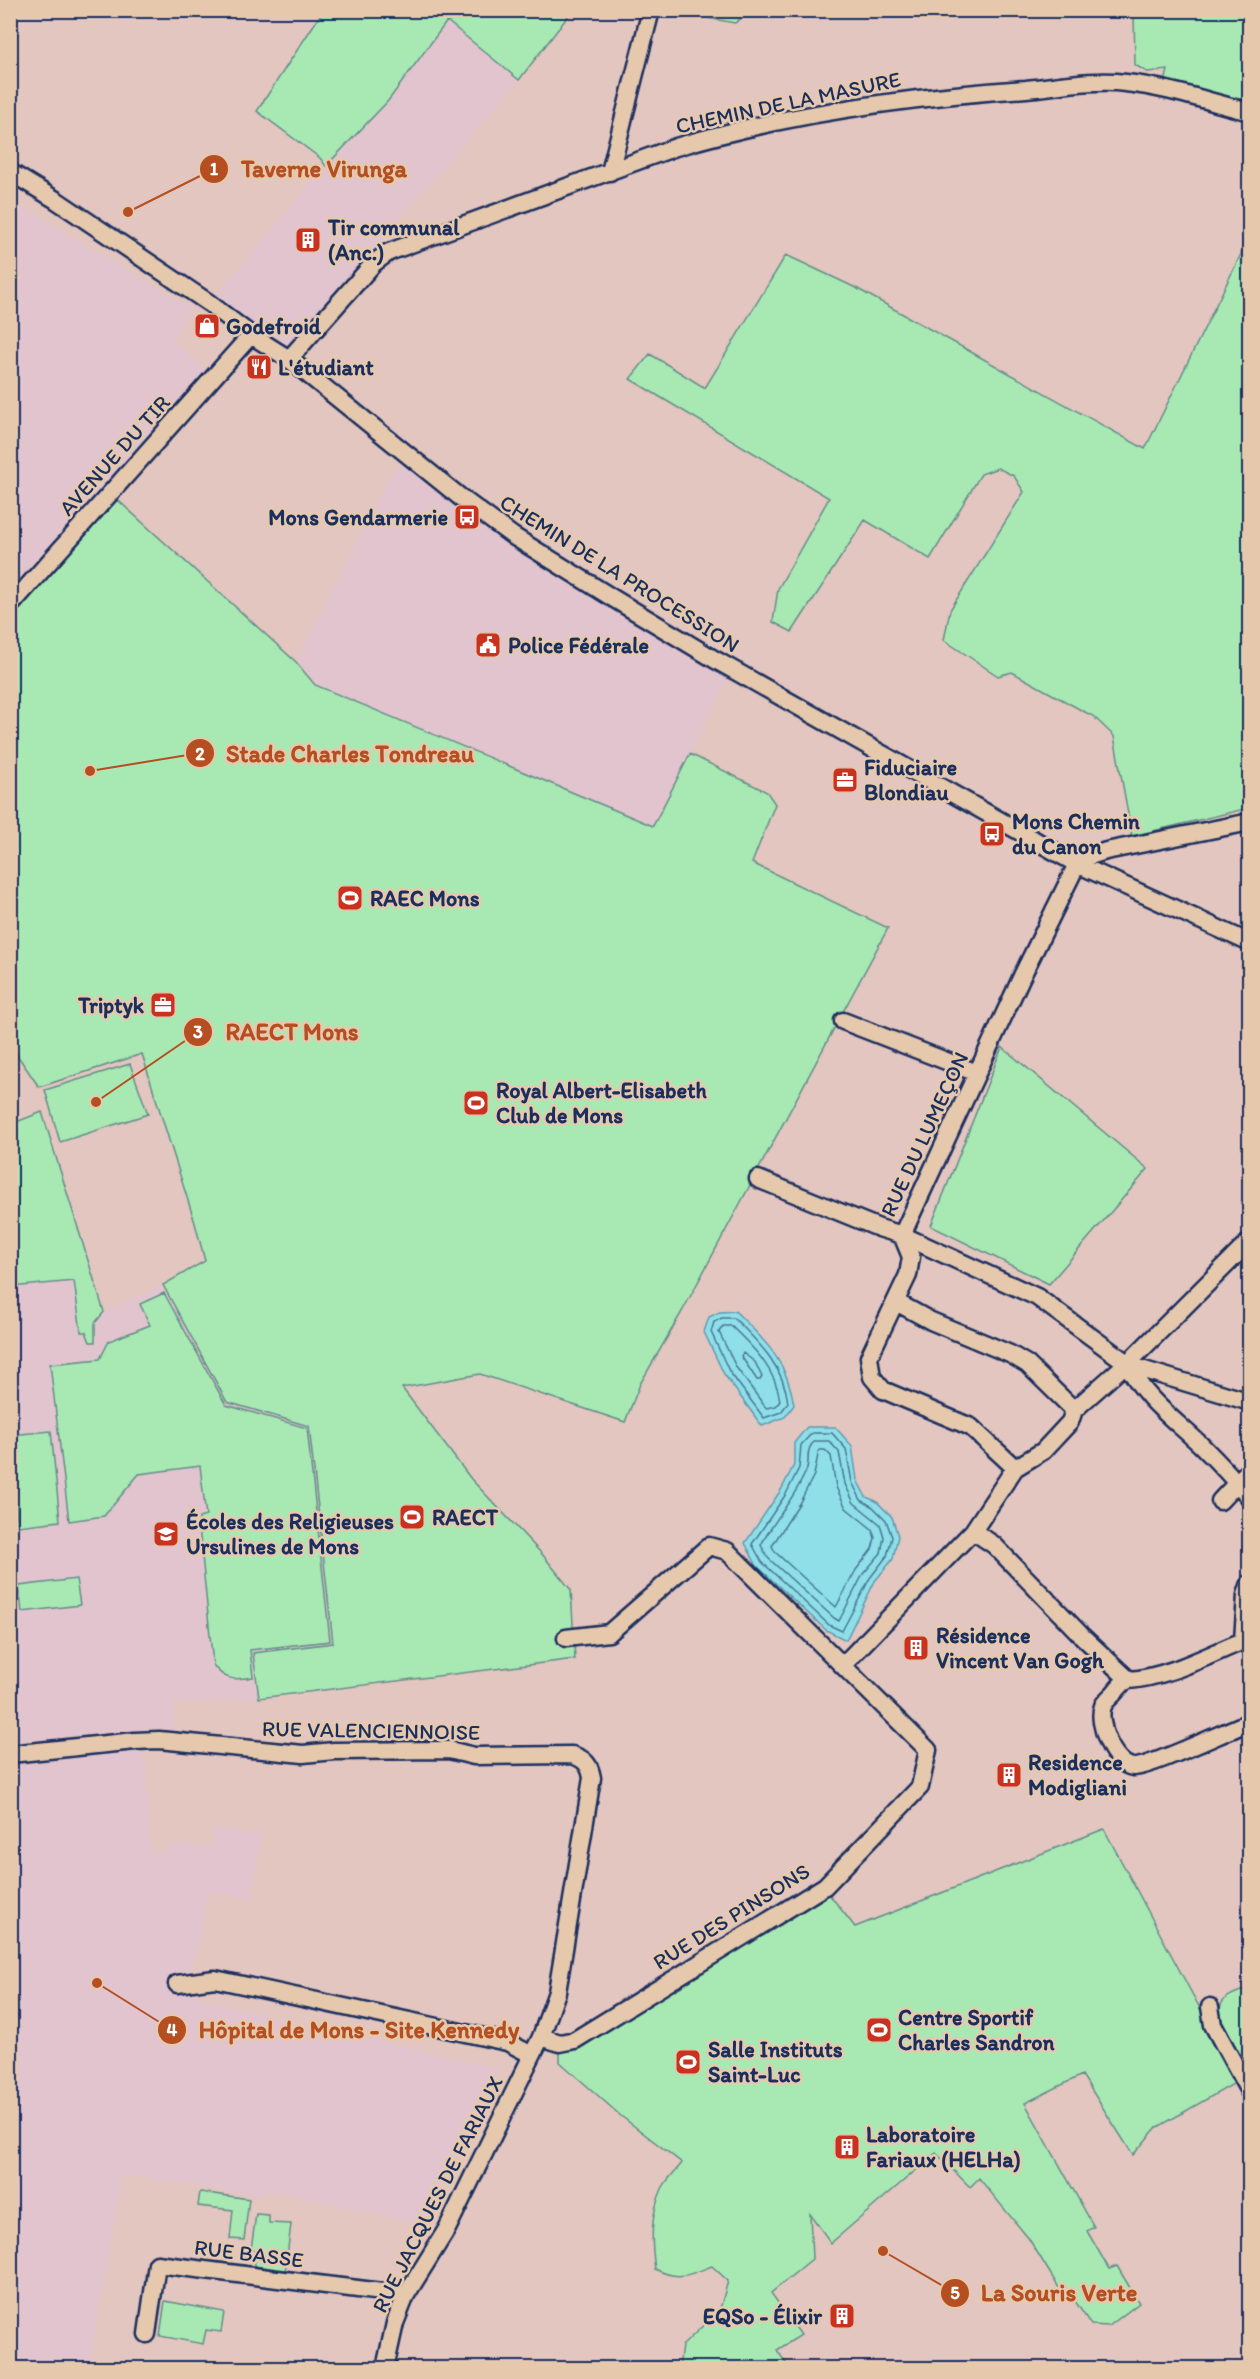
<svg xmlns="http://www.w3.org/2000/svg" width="1260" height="2379" viewBox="0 0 1260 2379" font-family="Itim,sans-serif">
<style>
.built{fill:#e1c4ce}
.green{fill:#a8e9b3;stroke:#628c88;stroke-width:1.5}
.water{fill:#8edfe8;stroke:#6099b1;stroke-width:1.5}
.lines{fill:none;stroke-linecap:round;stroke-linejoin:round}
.shore{stroke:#497595;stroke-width:1.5}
.minor-casing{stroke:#1b2f5e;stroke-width:21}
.minor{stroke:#e6c9ad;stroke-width:16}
.labels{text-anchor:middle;stroke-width:5;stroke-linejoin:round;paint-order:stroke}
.street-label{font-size:22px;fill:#1b2f5e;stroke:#e6c9ad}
.poi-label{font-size:22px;font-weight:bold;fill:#1b2f5e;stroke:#e6c9ad;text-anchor:start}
.leader{fill:none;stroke:#b54e20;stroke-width:2}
.callout-dot{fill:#b54e20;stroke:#e6c9ad;stroke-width:2}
.mark-label{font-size:18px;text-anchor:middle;font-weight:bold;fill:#fff}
.callout-label{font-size:24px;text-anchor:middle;font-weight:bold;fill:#b54e20;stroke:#e6c9ad;stroke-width:5;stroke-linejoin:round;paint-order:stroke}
</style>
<rect width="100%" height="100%" fill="#e3c6c0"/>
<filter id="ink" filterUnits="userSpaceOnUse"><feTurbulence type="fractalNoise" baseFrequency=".0167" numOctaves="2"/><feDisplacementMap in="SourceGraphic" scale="12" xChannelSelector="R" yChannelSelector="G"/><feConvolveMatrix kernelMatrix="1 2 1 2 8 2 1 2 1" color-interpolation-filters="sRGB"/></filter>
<g filter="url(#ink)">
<path class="built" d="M 447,21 L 519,80 L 369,254 L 374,263 L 289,359 L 209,303 L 326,166 L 388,101 Z
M 11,200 L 191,308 L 171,339 L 213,376 L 11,606 Z
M 408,454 L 460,497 L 733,669 L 653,826 L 315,685 L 296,662 L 386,482 Z
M 42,1112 L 104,1312 L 163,1285 L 227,1402 L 309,1426 L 333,1643 L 253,1653 L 259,1698 L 175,1703 L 173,1740 L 135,1741 L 146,1764 L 150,1852 L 166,1854 L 167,1844 L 212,1847 L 213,1828 L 261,1835 L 252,1900 L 209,1891 L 189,1981 L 178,1985 L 210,2002 L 500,2069 L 422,2224 L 265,2189 L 263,2197 L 122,2174 L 88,2368 L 11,2368 L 10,1124 Z"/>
<path class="green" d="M 323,11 L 323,10 L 572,11 L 519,80 L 447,21 L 388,101 L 326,166 L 320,158 L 257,111 Z
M 668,11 L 751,11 L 735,23 Z
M 1134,11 L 1249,11 L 1249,112 L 1163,91 L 1168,70 L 1147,72 L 1135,65 Z
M 1249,238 L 1249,808 L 1132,836 L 1114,736 L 1093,716 L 1081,710 L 1012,672 L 998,676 L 944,640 L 950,610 L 1024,492 L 1014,476 L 998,468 L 981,474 L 930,559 L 865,520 L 792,632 L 773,622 L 778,589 L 829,498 L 630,379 L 650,354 L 705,388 L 786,255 L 856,288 L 1145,449 Z
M 110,493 L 296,662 L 315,685 L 653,826 L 690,754 L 767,792 L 775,804 L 752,863 L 888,928 L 683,1310 L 640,1384 L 625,1422 L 480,1374 L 402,1388 L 471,1479 L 542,1554 L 571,1590 L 575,1659 L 259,1698 L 253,1653 L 333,1643 L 309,1426 L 227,1402 L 163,1285 L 205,1261 L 195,1223 L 142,1054 L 39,1087 L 11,1046 L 11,606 Z
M 1002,1047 L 1148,1169 L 1049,1284 L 931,1226 Z
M 130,1064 L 148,1114 L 60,1142 L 45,1090 Z
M 42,1112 L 104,1312 L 95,1323 L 95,1342 L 90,1342 L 86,1332 L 81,1332 L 74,1281 L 11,1287 L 11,1124 Z
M 164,1293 L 226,1405 L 307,1428 L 330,1641 L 250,1650 L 253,1677 C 234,1680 225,1681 213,1665 L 199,1526 L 199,1518 L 206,1516 L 200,1466 L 139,1474 L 104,1516 L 69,1521 L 50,1364 L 100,1359 L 109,1341 L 150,1325 L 140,1304 Z
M 51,1431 L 60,1521 L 18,1526 L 11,1455 L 11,1435 Z
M 76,1579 L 80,1605 L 22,1612 L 19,1586 Z
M 1104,1829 L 1204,2016 L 1242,2079 L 1156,2128 L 1133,2155 L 1082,2075 L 1025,2103 L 1094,2227 L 1087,2231 L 1109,2269 L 1117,2266 L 1139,2303 L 1109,2326 L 1091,2325 L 1067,2289 L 1061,2291 L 1029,2239 L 979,2178 L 970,2187 L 936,2153 L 831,2243 L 810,2214 L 812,2259 L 771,2293 L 801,2335 L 777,2350 L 789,2368 L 679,2368 L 682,2346 L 720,2309 L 728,2281 L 712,2266 C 689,2275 678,2281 655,2269 C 651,2241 650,2215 662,2189 C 666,2180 676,2171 682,2163 L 621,2116 L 560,2062 L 560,2043 L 818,1880 L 855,1927 Z
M 1249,1988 L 1249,2078 L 1220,2020 C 1217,1997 1230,1995 1249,1988 Z
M 200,2192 L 249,2199 L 244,2240 L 230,2239 L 233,2210 L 198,2206 Z
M 256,2214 L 269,2215 L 269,2223 L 291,2224 L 285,2272 L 254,2268 L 256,2251 L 251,2250 Z
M 165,2301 L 224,2312 L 221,2332 L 206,2330 L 203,2344 L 160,2336 Z"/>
<path class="water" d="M 735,1311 C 766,1342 787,1360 794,1405 L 785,1417 L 762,1426 L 724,1374 L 704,1332 L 709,1317 L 720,1312 Z
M 807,1427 L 835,1427 L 852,1446 L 857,1480 L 866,1497 L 876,1501 L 892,1517 L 898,1536 L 893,1559 L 875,1581 L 846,1640 L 826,1630 L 757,1566 L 745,1543 L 781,1490 L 794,1465 L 794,1443 Z"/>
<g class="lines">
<path class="shore" d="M 722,1318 L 734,1318 C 759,1343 784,1366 788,1403 L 781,1412 L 764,1418 L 729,1371 L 711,1332 L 714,1322 Z
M 723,1326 L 731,1326 C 753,1347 776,1369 780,1401 L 776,1406 L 766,1408 L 736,1367 L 719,1332 Z
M 743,1353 L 755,1362 L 762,1377 L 760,1380 L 757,1380 L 741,1356 Z
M 812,1433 L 832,1433 L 846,1449 L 852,1482 L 861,1500 L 873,1507 L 886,1520 L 892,1537 L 887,1556 L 870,1578 L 842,1631 L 829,1625 L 762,1562 L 752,1544 L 786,1494 L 799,1468 L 801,1445 Z
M 815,1441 L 829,1441 L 839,1452 L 845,1484 L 854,1503 L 880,1524 L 884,1537 L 881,1553 L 863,1574 L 839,1621 L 834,1618 L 768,1558 L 761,1545 C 774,1520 795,1498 806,1471 C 811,1459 804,1450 815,1441 Z
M 819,1450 L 825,1450 L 831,1456 L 836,1487 L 846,1508 L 872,1529 L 875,1538 L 872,1549 L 856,1570 L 836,1607 L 775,1552 L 772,1546 L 800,1502 L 814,1475 Z"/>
<g class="minor-casing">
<path id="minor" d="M 10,172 L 56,200 L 209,303 L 251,335 L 289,359 L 460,497 L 513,536 L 611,597 L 714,659 L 1077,864 L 1250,943
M 610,172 L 651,10
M 289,359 L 374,263 L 389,252 L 676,147 C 786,114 911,97 1026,89 C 1058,86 1093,79 1126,83 C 1166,87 1210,102 1250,112
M 10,606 L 251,335
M 1250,822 L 1106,851 L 1084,858 L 1077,864 L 1022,976 L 902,1235 L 1037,1297 L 1131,1366 L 1250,1402
M 843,1021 L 977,1073
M 758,1179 L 879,1228 L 902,1235 L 911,1257 L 908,1275 L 869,1357 L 872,1377 L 883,1390 L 971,1427 L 1015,1468
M 896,1302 L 931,1321 L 1010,1354 L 1027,1364 L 1074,1410
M 1127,1363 C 1143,1398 1175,1420 1202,1446 C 1219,1463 1235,1480 1250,1498
M 1220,1501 L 1250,1469
M 973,1531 L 994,1545 L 1083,1637 L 1129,1680 C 1168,1677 1206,1656 1243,1641 L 1246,1595 L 1250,1583
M 843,1665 L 973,1531 L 1015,1468 L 1043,1451 L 1070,1422 L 1074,1410 L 1136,1355 L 1250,1241
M 1129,1680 C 1122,1682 1120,1686 1115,1692 C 1112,1696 1105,1701 1103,1706 C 1096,1723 1114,1765 1133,1767 C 1147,1769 1230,1729 1250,1722
M 10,1754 L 135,1741 L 159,1740 L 303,1754 L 334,1751 L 449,1750 L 474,1756 L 572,1755 C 585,1759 590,1765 592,1778 L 557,1992 L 541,2037 L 447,2229 L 406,2295 L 395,2323 L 385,2368
M 177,1984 L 215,1979 L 507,2042 L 532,2055
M 1210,2007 L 1213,2025 L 1250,2093
M 541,2037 L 560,2043 L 575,2040 L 825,1886 L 920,1787 L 928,1750 L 727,1551 L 709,1546 L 609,1633 L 566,1638
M 147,2334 L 157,2264 L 406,2295"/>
</g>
<use href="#minor" class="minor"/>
</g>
</g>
<defs>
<g id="building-square" transform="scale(1.35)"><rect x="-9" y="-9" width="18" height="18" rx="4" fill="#c8321e" stroke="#e6c9ad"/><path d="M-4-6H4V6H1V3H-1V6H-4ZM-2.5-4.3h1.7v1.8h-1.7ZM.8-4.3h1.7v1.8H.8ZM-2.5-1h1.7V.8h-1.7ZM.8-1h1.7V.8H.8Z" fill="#fff"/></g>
<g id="shop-square" transform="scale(1.35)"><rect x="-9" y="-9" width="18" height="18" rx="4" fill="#c8321e" stroke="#e6c9ad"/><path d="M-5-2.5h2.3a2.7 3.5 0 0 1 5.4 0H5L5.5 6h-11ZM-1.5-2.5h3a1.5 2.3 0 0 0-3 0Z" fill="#fff"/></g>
<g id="restaurant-square" transform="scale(1.35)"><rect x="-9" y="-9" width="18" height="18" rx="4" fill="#c8321e" stroke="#e6c9ad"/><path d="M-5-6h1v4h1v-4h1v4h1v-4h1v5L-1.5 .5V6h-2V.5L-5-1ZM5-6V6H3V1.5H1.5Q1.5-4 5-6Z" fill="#fff"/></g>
<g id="bus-square" transform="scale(1.35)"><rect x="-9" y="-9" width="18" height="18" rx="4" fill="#c8321e" stroke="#e6c9ad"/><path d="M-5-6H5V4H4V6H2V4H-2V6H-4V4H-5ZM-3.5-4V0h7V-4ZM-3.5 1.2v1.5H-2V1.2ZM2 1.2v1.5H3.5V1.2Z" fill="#fff"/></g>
<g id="civic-square" transform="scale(1.35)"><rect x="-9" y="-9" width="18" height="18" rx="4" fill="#c8321e" stroke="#e6c9ad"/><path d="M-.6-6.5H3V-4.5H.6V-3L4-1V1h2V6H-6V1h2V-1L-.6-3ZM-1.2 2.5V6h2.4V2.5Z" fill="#fff"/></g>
<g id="office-square" transform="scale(1.35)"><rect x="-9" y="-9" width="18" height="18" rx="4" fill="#c8321e" stroke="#e6c9ad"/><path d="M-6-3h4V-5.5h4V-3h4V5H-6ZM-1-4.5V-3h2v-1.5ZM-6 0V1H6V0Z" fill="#fff"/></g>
<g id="stadium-square" transform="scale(1.35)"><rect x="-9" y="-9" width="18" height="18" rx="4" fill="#c8321e" stroke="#e6c9ad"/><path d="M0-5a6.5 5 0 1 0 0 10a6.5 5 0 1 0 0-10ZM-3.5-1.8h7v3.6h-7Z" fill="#fff"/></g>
<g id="university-square" transform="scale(1.35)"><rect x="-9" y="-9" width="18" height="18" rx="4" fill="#c8321e" stroke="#e6c9ad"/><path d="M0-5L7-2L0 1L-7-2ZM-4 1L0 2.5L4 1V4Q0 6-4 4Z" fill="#fff"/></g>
</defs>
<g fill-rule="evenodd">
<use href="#building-square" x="308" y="240"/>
<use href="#shop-square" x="207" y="326"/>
<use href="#restaurant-square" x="259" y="367"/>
<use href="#bus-square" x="467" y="517"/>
<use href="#civic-square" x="488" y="645"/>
<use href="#office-square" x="845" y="780"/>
<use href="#bus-square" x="992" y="834"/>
<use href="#stadium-square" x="350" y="898"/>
<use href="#office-square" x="163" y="1005"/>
<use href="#stadium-square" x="476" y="1103"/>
<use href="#stadium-square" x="412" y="1517"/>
<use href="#university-square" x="166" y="1534"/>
<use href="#building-square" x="916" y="1648"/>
<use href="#building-square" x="1009" y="1775"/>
<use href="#stadium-square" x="879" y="2030"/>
<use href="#stadium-square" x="688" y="2062"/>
<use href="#building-square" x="847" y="2147"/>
<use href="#building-square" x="842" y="2316"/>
</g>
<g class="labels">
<g class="street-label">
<text transform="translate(788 102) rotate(-12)" y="8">CHEMIN DE LA MASURE</text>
<text transform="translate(114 455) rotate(-48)" y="8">AVENUE DU TIR</text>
<text transform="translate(620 573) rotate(32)" y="8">CHEMIN DE LA PROCESSION</text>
<text transform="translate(924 1134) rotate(-65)" y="8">RUE DU LUMEÇON</text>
<text transform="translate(371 1730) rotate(1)" y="8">RUE VALENCIENNOISE</text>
<text transform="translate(731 1916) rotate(-32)" y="8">RUE DES PINSONS</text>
<text transform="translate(437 2194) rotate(-63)" y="8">RUE JACQUES DE FARIAUX</text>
<text transform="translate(249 2253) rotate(7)" y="8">RUE BASSE</text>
</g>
<g class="poi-label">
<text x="328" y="235">Tir communal<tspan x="328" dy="25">(Anc.)</tspan></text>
<text x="226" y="334">Godefroid</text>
<text x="278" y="375">L'étudiant</text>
<text x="448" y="525" text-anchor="end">Mons Gendarmerie</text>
<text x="508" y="653">Police Fédérale</text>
<text x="864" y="775">Fiduciaire<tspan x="864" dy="25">Blondiau</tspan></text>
<text x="1012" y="829">Mons Chemin<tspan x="1012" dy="25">du Canon</tspan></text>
<text x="370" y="906">RAEC Mons</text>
<text x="144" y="1013" text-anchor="end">Triptyk</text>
<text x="496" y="1098">Royal Albert-Elisabeth<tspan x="496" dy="25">Club de Mons</tspan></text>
<text x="432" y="1525">RAECT</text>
<text x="186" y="1529">Écoles des Religieuses<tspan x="186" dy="25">Ursulines de Mons</tspan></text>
<text x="936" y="1643">Résidence<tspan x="936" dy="25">Vincent Van Gogh</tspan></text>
<text x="1028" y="1770">Residence<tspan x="1028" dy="25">Modigliani</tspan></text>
<text x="898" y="2025">Centre Sportif<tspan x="898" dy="25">Charles Sandron</tspan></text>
<text x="708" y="2057">Salle Instituts<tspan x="708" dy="25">Saint-Luc</tspan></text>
<text x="866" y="2142">Laboratoire<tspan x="866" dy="25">Fariaux (HELHa)</tspan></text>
<text x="822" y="2324" text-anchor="end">EQSo - Élixir</text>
</g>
</g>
<path class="leader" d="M128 212L214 169M90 771L200 753M96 1102L198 1032M97 1983L172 2030M883 2251L955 2293"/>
<g class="callout-dot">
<circle cx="128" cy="212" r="6"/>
<circle cx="90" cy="771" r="6"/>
<circle cx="96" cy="1102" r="6"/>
<circle cx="97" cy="1983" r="6"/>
<circle cx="883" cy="2251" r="6"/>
<circle cx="214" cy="169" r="15"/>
<circle cx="200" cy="753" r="15"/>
<circle cx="198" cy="1032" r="15"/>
<circle cx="172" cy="2030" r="15"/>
<circle cx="955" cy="2293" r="15"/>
</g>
<g class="mark-label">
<text x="214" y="175">1</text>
<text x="200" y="760">2</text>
<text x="198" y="1038">3</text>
<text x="172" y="2036">4</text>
<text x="955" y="2299">5</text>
</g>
<g class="callout-label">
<text x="324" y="177">Taverne Virunga</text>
<text x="350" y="762">Stade Charles Tondreau</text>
<text x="292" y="1040">RAECT Mons</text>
<text x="359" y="2038">Hôpital de Mons - Site Kennedy</text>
<text x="1059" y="2301">La Souris Verte</text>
</g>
<rect width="1260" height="2379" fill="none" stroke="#e6c9ad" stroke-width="36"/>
<rect x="18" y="18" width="1224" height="2343" fill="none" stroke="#1b2f5e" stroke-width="2" filter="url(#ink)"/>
</svg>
